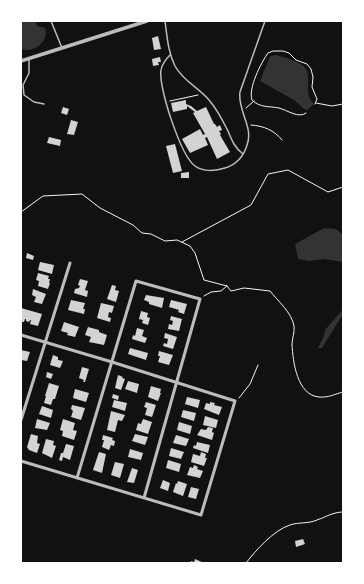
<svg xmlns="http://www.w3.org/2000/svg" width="364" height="584" viewBox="0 0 364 584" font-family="Commissioner,sans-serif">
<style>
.water{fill:#333}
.building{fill:#d3d3d3}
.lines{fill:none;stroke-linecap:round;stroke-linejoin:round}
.path{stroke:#f5f5f5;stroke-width:1}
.service{stroke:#bcbcbc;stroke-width:1.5}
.minor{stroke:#bcbcbc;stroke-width:3}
.tertiary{stroke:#bcbcbc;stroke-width:3.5}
</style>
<rect width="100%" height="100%" fill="#111"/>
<path class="water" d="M 21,21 L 36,21 L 37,26 L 45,28 C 50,41 33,54 21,49 Z
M 277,55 C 285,58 300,61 305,68 C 313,78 302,93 314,104 L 307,110 L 304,109 L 294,100 L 260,81 L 270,56 Z
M 324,228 L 336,229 L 343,235 L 343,262 L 324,259 L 309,261 L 298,259 L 295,244 Z
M 343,309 L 343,314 L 322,348 L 318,348 L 324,336 L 325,330 Z"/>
<path class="building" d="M 158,36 L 161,49 L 154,50 L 152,38 Z
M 160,57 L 161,62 L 158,62 L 159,65 L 153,66 L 152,59 Z
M 186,100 L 186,104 L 191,106 L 197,111 L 206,107 L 214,124 L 215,124 L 217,127 L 220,125 L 222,130 L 219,131 L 221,134 L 220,135 L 230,152 L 217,159 L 207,137 L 205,138 L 208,145 L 190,153 L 182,139 L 200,129 L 203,135 L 205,134 L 193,113 L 195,112 L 187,106 L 187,109 L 173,112 L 171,103 Z
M 63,107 L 69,109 L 67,115 L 61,113 Z
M 71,120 L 78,122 L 74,135 L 67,134 Z
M 49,137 L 61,140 L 60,146 L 47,143 Z
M 175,144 L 182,171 L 173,173 L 166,146 Z
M 189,172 L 189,178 L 181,178 L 181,173 Z
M 27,253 L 34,256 L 33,260 L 26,258 Z
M 40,262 L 54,265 L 52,274 L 38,270 Z
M 38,273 L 49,276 L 48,279 L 50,279 L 49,283 L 50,283 L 48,289 L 38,286 L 39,281 L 36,280 Z
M 80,279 L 88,281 L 85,290 L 88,291 L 87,297 L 74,293 L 75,289 L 79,288 L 80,286 L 78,285 Z
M 112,285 L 116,286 L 115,290 L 119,291 L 116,302 L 107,299 Z
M 33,289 L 46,294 L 42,304 L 34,302 L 36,297 L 32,295 Z
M 146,295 L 164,298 L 162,308 L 149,304 L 149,302 L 144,300 Z
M 71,300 L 85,303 L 83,309 L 85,309 L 84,314 L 68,310 Z
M 171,300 L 187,304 L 184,314 L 178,312 L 179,310 L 169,307 Z
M 101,303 L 114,306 L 112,313 L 109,312 L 108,317 L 111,318 L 110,322 L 97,318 Z
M 21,308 L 42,314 L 38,326 L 30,324 L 31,320 L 30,320 L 29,322 L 26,321 L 26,319 L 25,319 L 24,322 L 21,322 Z
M 141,311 L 148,313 L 147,317 L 150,318 L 148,325 L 142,323 L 143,320 L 139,319 Z
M 171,316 L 182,319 L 179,331 L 168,329 L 169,324 L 172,325 L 173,321 L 170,320 Z
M 64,322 L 79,327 L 75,337 L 67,335 L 68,333 L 61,331 Z
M 88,327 L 99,330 L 99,332 L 107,335 L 104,345 L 89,342 L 91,337 L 85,335 Z
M 137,328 L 144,330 L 142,336 L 147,338 L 145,343 L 132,339 L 133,335 L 135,336 Z
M 165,333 L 177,337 L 173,349 L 163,346 L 164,343 L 167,344 L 168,339 L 164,338 Z
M 130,348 L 148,353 L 146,360 L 128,354 Z
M 21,350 L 30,352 L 27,361 L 21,360 Z
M 159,351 L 173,355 L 169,365 L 158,362 L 160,356 L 158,356 Z
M 53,355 L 58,357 L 58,360 L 63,361 L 60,368 L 50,365 Z
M 82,367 L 89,369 L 85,382 L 83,382 L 84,380 L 79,378 Z
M 47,372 L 53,374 L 51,379 L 46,377 Z
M 118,375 L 123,377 L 122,378 L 125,379 L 121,390 L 115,388 Z
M 128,381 L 139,384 L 137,393 L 125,389 Z
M 49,383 L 59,386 L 55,399 L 53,399 L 51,405 L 44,403 L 46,396 L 45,396 Z
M 151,386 L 161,389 L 160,393 L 161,393 L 158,401 L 148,397 Z
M 75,389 L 89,393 L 86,402 L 73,398 Z
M 113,394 L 119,396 L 118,400 L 112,398 Z
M 187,397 L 200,400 L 198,408 L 185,404 Z
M 114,400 L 127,403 L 125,411 L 112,407 Z
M 146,402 L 156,405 L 152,417 L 145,415 L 147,408 L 144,407 Z
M 210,402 L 215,403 L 214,405 L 222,407 L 219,415 L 204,409 L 206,403 L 210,404 Z
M 72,405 L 85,408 L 81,420 L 71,417 L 73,411 L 71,409 Z
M 42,406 L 53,410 L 51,418 L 39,414 Z
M 183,410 L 196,413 L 194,421 L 181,417 Z
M 111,411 L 125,415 L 122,421 L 118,420 L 115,432 L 107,430 Z
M 205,416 L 218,420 L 216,428 L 203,425 Z
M 37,419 L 50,423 L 47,430 L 35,428 Z
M 63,419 L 75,423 L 73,430 L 77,431 L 74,440 L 62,436 L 63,431 L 60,430 Z
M 143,419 L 152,422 L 148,434 L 136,430 L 138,423 L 141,424 Z
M 179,422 L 192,426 L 190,434 L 177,430 Z
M 208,427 L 213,428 L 212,432 L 214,433 L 212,440 L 197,435 L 201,429 L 206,430 Z
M 31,434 L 38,436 L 37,443 L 40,444 L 37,453 L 29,450 L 27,447 Z
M 135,434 L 148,437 L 145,445 L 132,441 Z
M 103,435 L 113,438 L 112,440 L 115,441 L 114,446 L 111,445 L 109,450 L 102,447 L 104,440 L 102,440 Z
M 176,435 L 189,439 L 186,446 L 173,443 Z
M 46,439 L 54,441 L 53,445 L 56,446 L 52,458 L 42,453 Z
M 197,442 L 210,445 L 208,453 L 193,448 L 194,445 L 196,446 Z
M 66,444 L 74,446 L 70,460 L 63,457 L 62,461 L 59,460 L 61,453 L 63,453 Z
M 171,448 L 184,452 L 181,459 L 169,456 Z
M 130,449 L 143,453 L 141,460 L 128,457 Z
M 99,452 L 106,454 L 102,473 L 93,470 Z
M 201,452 L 206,454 L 205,458 L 207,458 L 204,466 L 191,462 L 193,454 L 200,456 Z
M 168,460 L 181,464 L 179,472 L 166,468 Z
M 115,462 L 124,464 L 120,478 L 111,475 Z
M 194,465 L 198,467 L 197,469 L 203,471 L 200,478 L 187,475 L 190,467 L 193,468 Z
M 132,468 L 138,470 L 134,483 L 127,482 Z
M 163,480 L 170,483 L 168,491 L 160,488 Z
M 178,481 L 187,484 L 183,496 L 173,492 L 176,483 L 177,484 Z
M 191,487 L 199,489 L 196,499 L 188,497 Z
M 303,539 L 305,544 L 296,547 L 295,541 Z
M 195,559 L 204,563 L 190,563 L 191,561 L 194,562 Z"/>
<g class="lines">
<path class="path" d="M 170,101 L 198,95
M 316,103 L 332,106 L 343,104
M 246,108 L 254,101
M 306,113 C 299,119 287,110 279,108 C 269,106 260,108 252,100 C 248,88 261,63 268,53 L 273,51 L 283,51 L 289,53 L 296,60 L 307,64 L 311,69 L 313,77 L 312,87 L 317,99 L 315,104
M 251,125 C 264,126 274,130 282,140
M 21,212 L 43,196 L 82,194 L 100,208 L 133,225 L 142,233 L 151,234 L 165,241 L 177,240 L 190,246 L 195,253 L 204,280 L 227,286 L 231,291 L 244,288 L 270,291 C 278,301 292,313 294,326 C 295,332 292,339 292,344 C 293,362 297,395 319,397 C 328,398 335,394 343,392
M 182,242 L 251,205 L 268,174 L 288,170 L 328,192 L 343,187
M 204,296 L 211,292 L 221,291 L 227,286
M 239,398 L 250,384 L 258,365
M 246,563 C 256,550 274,530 290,525 C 298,522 308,524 317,520 C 326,517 333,512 343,512"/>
<path class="service" d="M 51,21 L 62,48
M 165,21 C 167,36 168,52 175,66 C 183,81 198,87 209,100 C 217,109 223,121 228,131 C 232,141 235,148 243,154
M 170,55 C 166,59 162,64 161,70 C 158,87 181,156 195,166 C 203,172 216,171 225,168 C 236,165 244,156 247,145 C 254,127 237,110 240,92 L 265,21
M 29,59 L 29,73 L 23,85 L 24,95 L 34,102 L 44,104"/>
<path class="minor" d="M 21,335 L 112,362 L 235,401 L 201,515 L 21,461
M 21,420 L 70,263
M 77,478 L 136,281 L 200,299 L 144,498"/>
<path class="tertiary" d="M 21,61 L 147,21"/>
</g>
<rect width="364" height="584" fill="none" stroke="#ffffff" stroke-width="44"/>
</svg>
